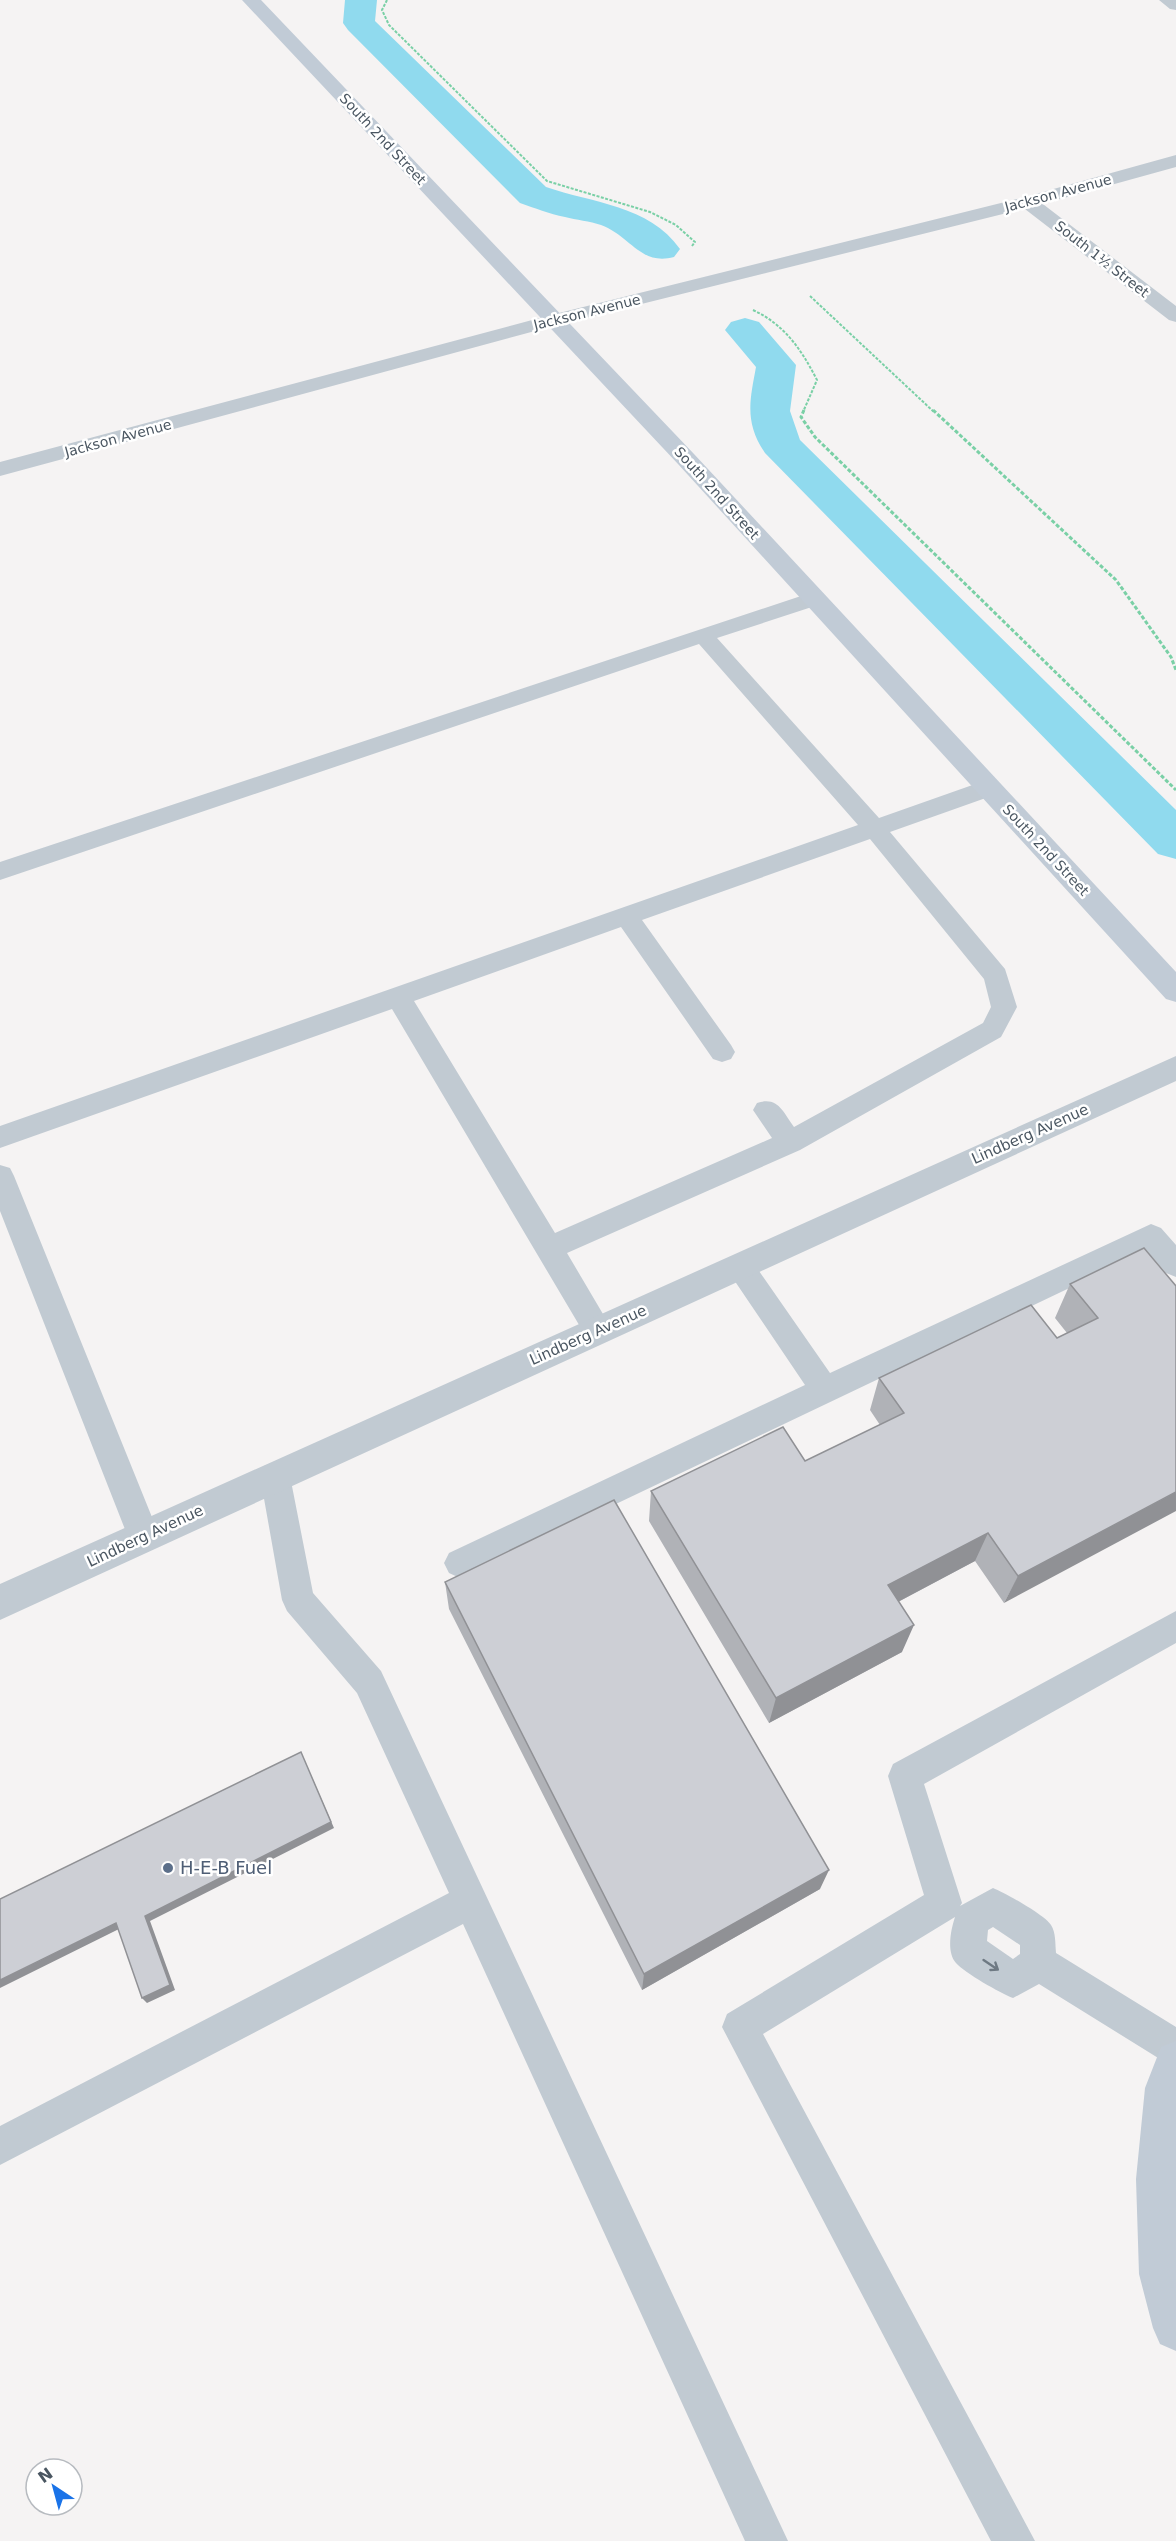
<svg xmlns="http://www.w3.org/2000/svg" width="1176" height="2541" viewBox="0 0 1176 2541" font-family="'DejaVu Sans',sans-serif">
<style>
.lines{fill:none;stroke-linecap:round;stroke-linejoin:round}
.canal{fill:#90daee;fill-rule:evenodd}
.path-far1{stroke:#7ad0a6;stroke-width:2;stroke-dasharray:3 1.5;stroke-linecap:butt}
.path{stroke:#7ad0a6;stroke-width:3;stroke-dasharray:4 2;stroke-linecap:butt}
.service{fill:#c1cad2;fill-rule:evenodd}
.minor{fill:#c1cad2;fill-rule:evenodd}
.tertiary{fill:#c1cad2;fill-rule:evenodd}
.secondary{fill:#c1cbd6;fill-rule:evenodd}
.wall{fill:#b0b2b7}
.shaded-wall{fill:#909195}
.building{fill:#cdcfd5;stroke:#909195;stroke-width:1.5}
.oneway{stroke:#6e7983}
.service-dot{fill:#5c6f8a;stroke:#fff;stroke-width:2}
.labels{text-anchor:middle;stroke-width:5;stroke-linejoin:round;paint-order:stroke}
.far-street-label{font-size:14px;fill:#4a5661;stroke:#fff}
.street-label{font-size:15px;fill:#4a5661;stroke:#fff}
.near-service-label{font-size:18px;fill:#4e5e75;stroke:#fff;text-anchor:start}
</style>
<rect width="100%" height="100%" fill="#f5f3f3"/>
<g class="lines">
<path class="canal" d="M 345,0 L 377,0 L 375,21 L 546,187 C 592,203 649,205 680,249 L 674,257 C 640,266 631,236 601,225 C 590,221 576,220 565,217 C 549,214 535,208 520,203 L 348,30 L 343,23 Z
M 745,318 L 759,322 L 796,365 L 790,411 L 800,440 L 1176,810 L 1176,859 L 1158,854 L 765,453 C 744,422 750,400 756,367 L 725,330 L 731,322 Z"/>
<path class="path-far1" d="M 387,0 L 382,10 L 389,25 L 547,181 L 650,212 L 676,225 L 695,242 L 692,246
M 810,296 L 934,412
M 753,310 C 785,325 801,349 817,380 L 803,412"/>
<path class="path" d="M 804,410 L 801,417 L 815,437 L 1176,790
M 933,410 L 1116,580 L 1171,657 L 1176,670"/>
<path class="service" d="M 813,592 L 821,594 L 824,599 L 821,604 L 717,638 L 879,818 L 981,782 L 989,780 L 997,782 L 1001,788 L 997,794 L 890,832 L 1005,969 L 1017,1007 L 1001,1037 L 800,1150 L 567,1253 L 613,1331 L 608,1340 L 598,1344 L 588,1340 L 392,1009 L 0,1148 L 0,1126 L 858,825 L 699,644 L 0,880 L 0,862 ZM 870,839 L 984,979 L 991,1007 L 983,1023 L 794,1127 C 783,1112 778,1096 757,1103 L 753,1110 L 772,1138 L 555,1233 L 414,1001 L 621,927 L 713,1059 L 722,1062 L 731,1059 L 735,1052 L 731,1045 L 642,920 Z
M 0,1165 L 10,1168 L 14,1176 L 160,1537 L 155,1547 L 144,1551 L 133,1547 L 128,1537 L 0,1211 Z
M 1151,1224 L 1161,1228 L 1176,1245 L 1176,1277 L 1166,1273 L 1147,1251 L 471,1573 L 460,1578 L 449,1573 L 444,1563 L 449,1553 L 805,1385 L 730,1274 L 726,1266 L 730,1258 L 740,1254 L 750,1258 L 830,1373 Z
M 275,1462 L 286,1466 L 290,1476 L 313,1593 L 381,1671 L 788,2541 L 745,2541 L 463,1924 L 0,2165 L 0,2126 L 449,1893 L 357,1693 L 287,1611 L 282,1600 L 260,1476 L 264,1466 Z
M 1176,1611 L 1176,1643 L 924,1784 L 962,1903 L 960,1906 L 993,1888 C 1005,1893 1045,1915 1051,1925 C 1056,1933 1055,1943 1056,1953 L 1176,2027 L 1176,2066 L 1163,2061 L 1039,1984 L 1013,1998 C 1000,1993 965,1973 956,1963 C 946,1952 951,1929 955,1917 L 763,2034 L 1035,2541 L 991,2541 L 722,2027 L 727,2014 L 924,1895 L 888,1776 L 893,1764 ZM 993,1927 L 1020,1945 L 1020,1954 L 1013,1959 L 987,1941 L 988,1930 Z"/>
<path class="minor" d="M 1159,0 L 1176,0 L 1176,10 L 1170,9 Z
M 1028,196 L 1035,198 L 1176,306 L 1176,322 L 1169,320 L 1021,206 L 1018,202 L 1021,198 Z
M 1176,1056 L 1176,1081 L 0,1620 L 0,1584 Z"/>
<path class="tertiary" d="M 1176,155 L 1176,167 L 1035,206 L 561,324 L 0,476 L 0,462 L 547,316 L 1021,198 Z"/>
<path class="secondary" d="M 242,0 L 261,0 L 694,454 L 1176,972 L 1176,1002 L 1166,999 L 678,464 Z
M 1176,2041 L 1176,2351 L 1160,2344 L 1153,2328 L 1139,2274 L 1136,2179 L 1145,2088 L 1161,2047 Z"/>
</g>
<path class="wall" d="M 1070,1284 L 1176,1286 L 1004,1603 L 975,1561 L 898,1602 L 902,1652 L 769,1723 L 649,1521 L 651,1491 L 805,1461 L 880,1425 L 870,1410 L 879,1378 L 1057,1338 L 1067,1333 L 1055,1318 Z
M 445,1582 L 820,1889 L 642,1990 L 449,1609 Z"/>
<path class="shaded-wall" d="M 1176,1492 L 1176,1511 L 1004,1603 L 1018,1576 Z
M 988,1533 L 975,1561 L 877,1613 L 888,1585 Z
M 914,1625 L 902,1652 L 769,1723 L 776,1698 Z
M 301,1752 L 334,1828 L 150,1921 L 175,1990 L 147,2003 L 142,1998 L 145,1916 Z
M 829,1870 L 820,1889 L 642,1990 L 644,1974 Z
M 116,1923 L 121,1928 L 0,1988 L 0,1980 Z"/>
<path class="building" d="M 1144,1248 L 1176,1286 L 1176,1492 L 1018,1576 L 988,1533 L 888,1585 L 914,1625 L 776,1698 L 651,1491 L 783,1427 L 805,1461 L 904,1413 L 879,1378 L 1031,1305 L 1057,1338 L 1098,1318 L 1070,1284 Z
M 614,1500 L 829,1870 L 644,1974 L 445,1582 Z
M 301,1752 L 331,1822 L 145,1916 L 170,1985 L 142,1998 L 116,1923 L 0,1980 L 0,1899 Z"/>
<defs><path id="oneway-shaft" d="M-6 0H5M1.5-3L5.5 0L1.5 3" fill="none" stroke-width="1.6" stroke-linecap="round" stroke-linejoin="round" transform="scale(1.5)"/></defs>
<use class="oneway" href="#oneway-shaft" transform="translate(991 1965) rotate(34)"/>
<circle class="service-dot" cx="168" cy="1868" r="6"/>
<g class="labels">
<g class="far-street-label">
<text transform="translate(383 139) rotate(47)" y="5">South 2nd Street</text>
<text transform="translate(1058 193) rotate(-15)" y="5">Jackson Avenue</text>
<text transform="translate(1102 259) rotate(38)" y="5">South 1½ Street</text>
<text transform="translate(587 312) rotate(-14)" y="5">Jackson Avenue</text>
<text transform="translate(118 438) rotate(-15)" y="5">Jackson Avenue</text>
<text transform="translate(717 493) rotate(48)" y="5">South 2nd Street</text>
<text transform="translate(1046 850) rotate(47)" y="5">South 2nd Street</text>
</g>
<g class="street-label">
<text transform="translate(1030 1134) rotate(-24)" y="5">Lindberg Avenue</text>
<text transform="translate(588 1335) rotate(-24)" y="5">Lindberg Avenue</text>
<text transform="translate(145 1536) rotate(-25)" y="5">Lindberg Avenue</text>
</g>
<g class="near-service-label">
<text x="180" y="1874">H-E-B Fuel</text>
</g>
</g>
<g transform="translate(54 2487) rotate(324)"><circle r="28" fill="#ffffff" stroke="#b7bbc0" stroke-width="1.5"/>
<path d="M0-4.5L10 22L0 15L-10 22Z" fill="#1a73e8"/>
<text y="-9" font-size="16" font-weight="bold" text-anchor="middle" fill="#4a5661">N</text>
</g>
</svg>
